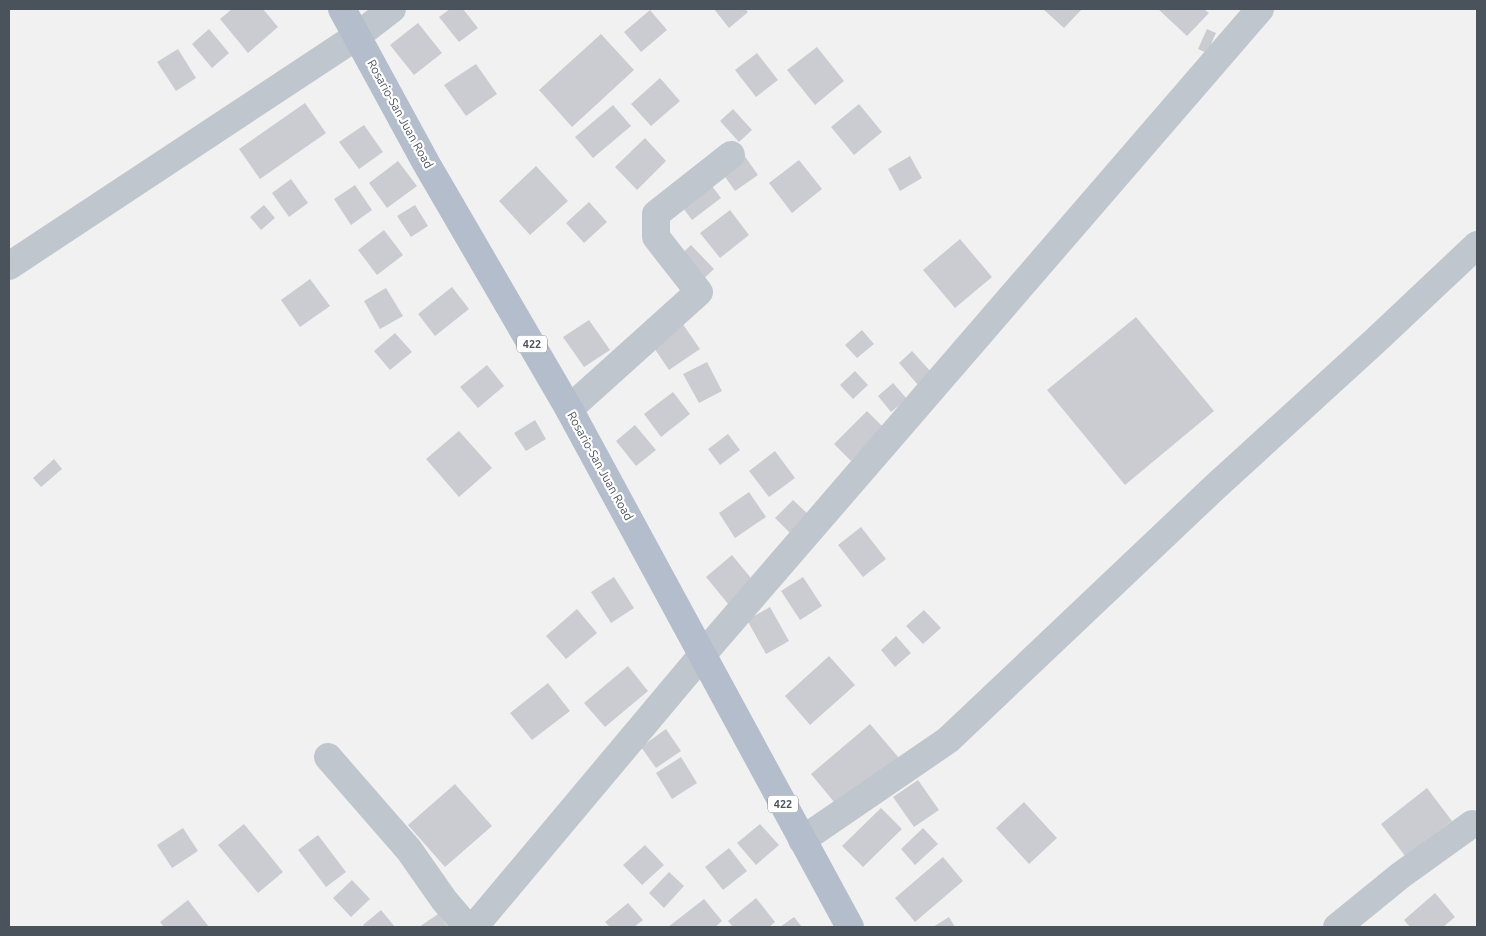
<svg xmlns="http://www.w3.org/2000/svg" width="1486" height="936" viewBox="0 0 1486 936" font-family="Ubuntu,sans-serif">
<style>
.building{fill:#cbccd2}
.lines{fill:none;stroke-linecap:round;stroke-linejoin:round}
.minor{stroke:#c0c6cd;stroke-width:28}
.major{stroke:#b4bdcb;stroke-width:28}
.labels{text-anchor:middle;stroke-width:4.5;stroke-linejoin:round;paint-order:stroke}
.shield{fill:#fff;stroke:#80868c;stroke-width:1}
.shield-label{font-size:11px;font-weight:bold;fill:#4a525b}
.street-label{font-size:12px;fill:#4a525b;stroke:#fff}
</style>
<rect width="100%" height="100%" fill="#f2f1f1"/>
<path class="building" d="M 232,9 L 263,9 L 278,27 L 248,53 L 220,19 Z
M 450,9 L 463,9 L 478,28 L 459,42 L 439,17 Z
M 714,9 L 745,9 L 748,12 L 729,28 Z
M 1043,9 L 1082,9 L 1064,28 Z
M 1158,9 L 1204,9 L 1209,13 L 1187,36 Z
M 650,10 L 667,30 L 641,52 L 624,32 Z
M 418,23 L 442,53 L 414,75 L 390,45 Z
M 209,29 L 229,53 L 212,68 L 192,44 Z
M 1207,29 L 1216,33 L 1207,53 L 1198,49 Z
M 601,34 L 634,70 L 572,127 L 539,90 Z
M 817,47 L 844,81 L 815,105 L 787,70 Z
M 178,49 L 196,78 L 176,91 L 157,62 Z
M 757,53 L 778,80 L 756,97 L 735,70 Z
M 476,64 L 497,94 L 466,116 L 444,85 Z
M 660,78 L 680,101 L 651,126 L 631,104 Z
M 305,103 L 326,133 L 260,179 L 239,149 Z
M 859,104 L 882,132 L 854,155 L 831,127 Z
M 613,105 L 631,126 L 593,158 L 575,137 Z
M 733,109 L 752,130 L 739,142 L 720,121 Z
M 364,125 L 383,152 L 359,169 L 339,142 Z
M 645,138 L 666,161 L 637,190 L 615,167 Z
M 744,155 L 758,175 L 735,191 L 721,171 Z
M 910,156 L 922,178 L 900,191 L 888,169 Z
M 799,160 L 822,189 L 792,213 L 769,183 Z
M 398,161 L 417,186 L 387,208 L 369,183 Z
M 536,166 L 568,201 L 530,235 L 499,201 Z
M 291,179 L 308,203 L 289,217 L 272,193 Z
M 709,182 L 721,198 L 692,220 L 680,204 Z
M 355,185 L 372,210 L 351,225 L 334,199 Z
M 589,202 L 607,222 L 584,243 L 566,223 Z
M 264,205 L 275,218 L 261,230 L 250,217 Z
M 415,205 L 428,226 L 411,237 L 397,216 Z
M 730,210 L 749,235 L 720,258 L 700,233 Z
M 384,230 L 403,255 L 377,275 L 358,250 Z
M 960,239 L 992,277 L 955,308 L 923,270 Z
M 691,245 L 714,269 L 697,285 L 674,261 Z
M 310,279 L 330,306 L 300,327 L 281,300 Z
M 452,287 L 469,309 L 435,336 L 418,314 Z
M 386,288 L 403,316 L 380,329 L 364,301 Z
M 1136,317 L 1214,411 L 1125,485 L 1047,390 Z
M 589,320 L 610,350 L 584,367 L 563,337 Z
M 680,320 L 700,349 L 669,370 L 650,342 Z
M 862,330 L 874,344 L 857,358 L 845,345 Z
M 395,333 L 412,352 L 390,370 L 374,351 Z
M 912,351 L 932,373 L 918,385 L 899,363 Z
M 707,362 L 722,391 L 699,403 L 683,374 Z
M 487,365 L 504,386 L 478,408 L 460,387 Z
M 855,371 L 868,385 L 853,399 L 840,385 Z
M 893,383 L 907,399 L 891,412 L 878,396 Z
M 673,392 L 690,414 L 661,437 L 644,414 Z
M 867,411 L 884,428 L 851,461 L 834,444 Z
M 535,420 L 546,439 L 526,451 L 514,433 Z
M 635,425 L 656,450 L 636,466 L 616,441 Z
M 459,431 L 492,468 L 459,497 L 426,459 Z
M 728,434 L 740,450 L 720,465 L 708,449 Z
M 775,451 L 795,478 L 769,497 L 749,471 Z
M 54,459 L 62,469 L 41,487 L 33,478 Z
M 749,492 L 766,517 L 735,538 L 719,513 Z
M 793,500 L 809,515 L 791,534 L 775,518 Z
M 861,527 L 886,559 L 863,577 L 838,545 Z
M 732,555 L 755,583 L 729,605 L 706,577 Z
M 614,577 L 634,608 L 611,623 L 591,592 Z
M 803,577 L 822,606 L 800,620 L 781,591 Z
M 770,607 L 789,641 L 766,654 L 747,620 Z
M 577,609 L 597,633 L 566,659 L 546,636 Z
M 924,610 L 941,628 L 923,644 L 906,626 Z
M 896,636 L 911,653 L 895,667 L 881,650 Z
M 829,656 L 855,685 L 810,725 L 785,696 Z
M 628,666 L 648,691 L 605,727 L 584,703 Z
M 548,683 L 570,711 L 532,740 L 510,713 Z
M 870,724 L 899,758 L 839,808 L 811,774 Z
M 666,729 L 681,751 L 656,768 L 641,747 Z
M 681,757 L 697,783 L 672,799 L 656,773 Z
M 918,780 L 939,810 L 914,827 L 893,797 Z
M 455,784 L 492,826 L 445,867 L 408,825 Z
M 1427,788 L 1452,821 L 1405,856 L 1381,824 Z
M 1024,802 L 1057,838 L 1029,864 L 996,828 Z
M 881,808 L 902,829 L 863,867 L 842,846 Z
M 244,824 L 283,872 L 258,893 L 218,845 Z
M 760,824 L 779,845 L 756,865 L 737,843 Z
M 183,828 L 198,851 L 172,868 L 157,845 Z
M 923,828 L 938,844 L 915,865 L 901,849 Z
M 318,835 L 346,872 L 326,887 L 298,850 Z
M 645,845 L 664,865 L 642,885 L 623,865 Z
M 729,848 L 747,871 L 723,890 L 705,867 Z
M 943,857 L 963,881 L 915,922 L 895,898 Z
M 669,872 L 684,886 L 664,908 L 649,893 Z
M 352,880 L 370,899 L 351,917 L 333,898 Z
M 1435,893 L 1455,917 L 1443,927 L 1410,927 L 1404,920 Z
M 756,898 L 775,922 L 769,927 L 733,927 L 728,921 Z
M 704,899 L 722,921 L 715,927 L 668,927 Z
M 188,900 L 209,927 L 164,927 L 160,922 Z
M 628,903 L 643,920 L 634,927 L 610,927 L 605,922 Z
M 381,910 L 395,927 L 364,927 L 363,925 Z
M 438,914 L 448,927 L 419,927 Z
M 794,917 L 802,927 L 780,927 Z
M 949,917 L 955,927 L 933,927 Z"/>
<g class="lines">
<path class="minor" d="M 9,266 L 357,36 L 392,9
M 569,409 L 699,292 L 656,237 L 656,214 L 731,155
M 328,757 L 409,850 L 444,900 L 467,927
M 802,840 L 948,740 L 1215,487 L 1374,342 L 1477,245
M 474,927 L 703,654 L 1260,9
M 1337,927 L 1401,875 L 1472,824"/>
<path class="major" d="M 342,9 L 426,163 L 569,409 L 850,927"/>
</g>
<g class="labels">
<g class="shield">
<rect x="517" y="335.5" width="30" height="17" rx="4"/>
<rect x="768" y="795.5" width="30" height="17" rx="4"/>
</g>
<g class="shield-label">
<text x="532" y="348">422</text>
<text x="783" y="808">422</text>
</g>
<g class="street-label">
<text transform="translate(400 114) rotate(61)" y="4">Rosario-San Juan Road</text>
<text transform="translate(600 466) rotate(61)" y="4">Rosario-San Juan Road</text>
</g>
</g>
<rect width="1486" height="936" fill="none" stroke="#4a525b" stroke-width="20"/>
</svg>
